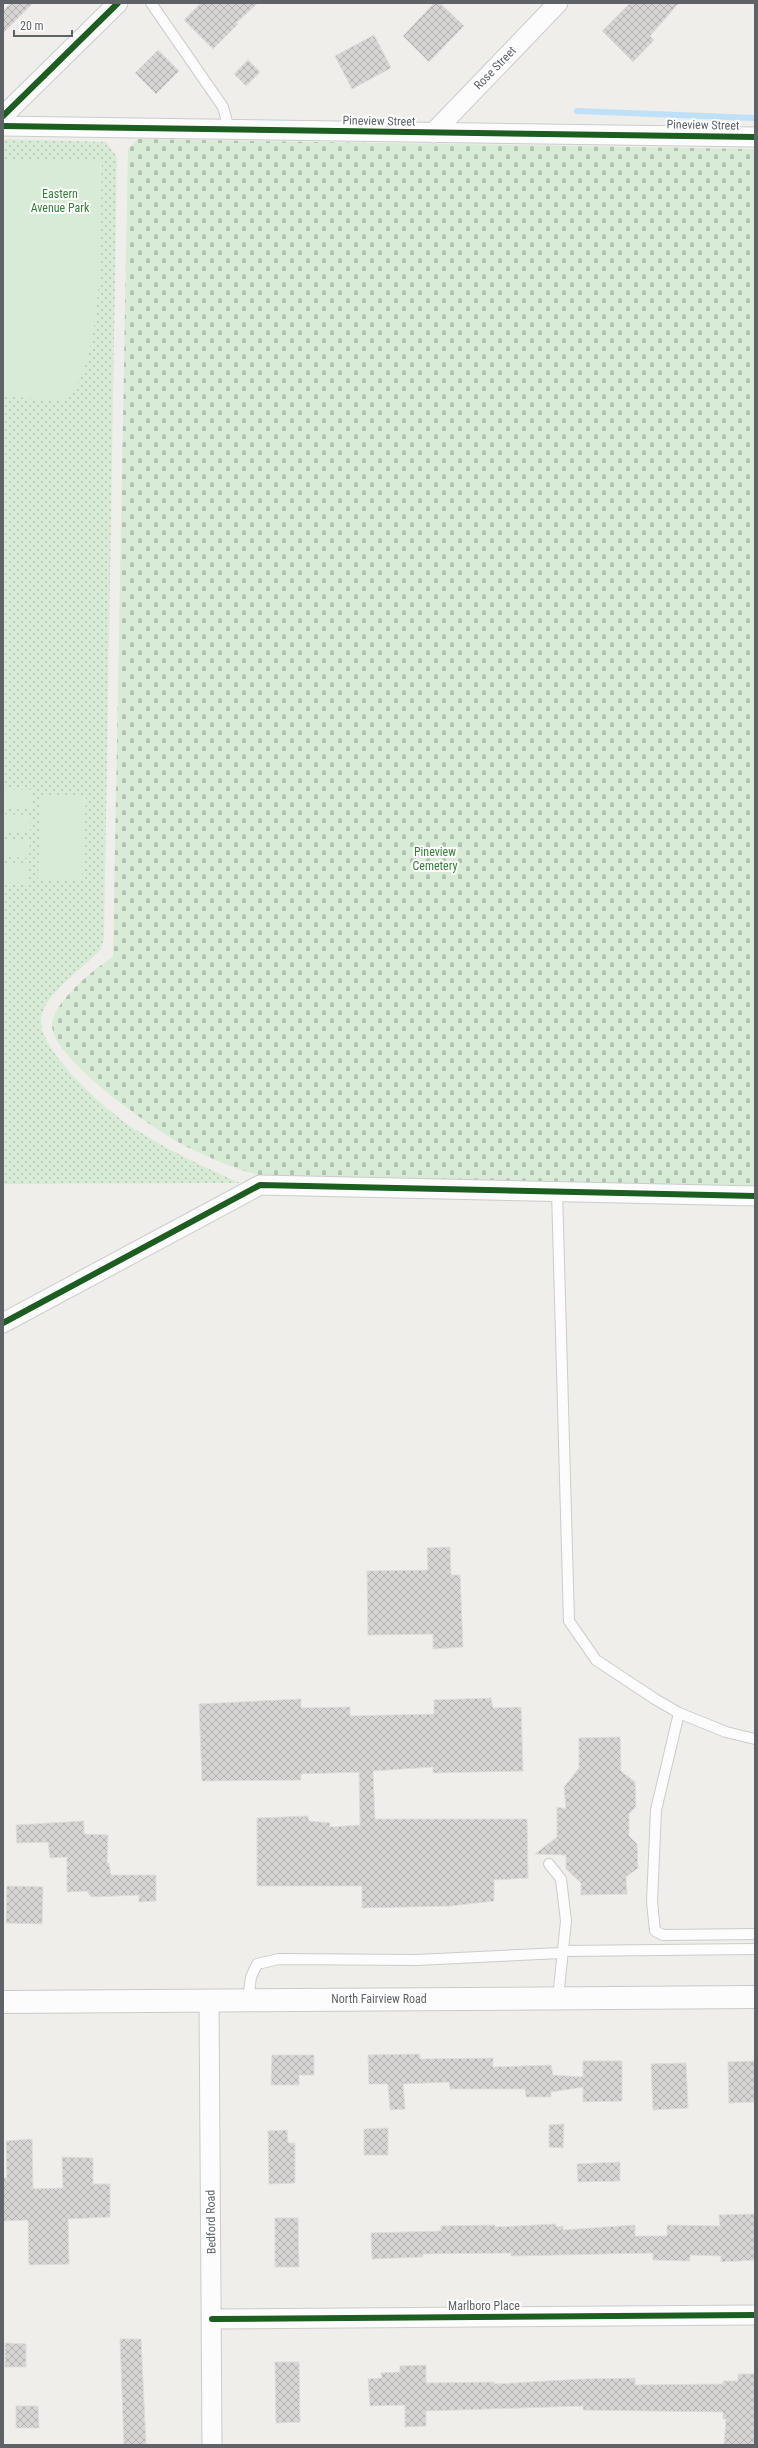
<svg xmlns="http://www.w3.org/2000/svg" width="758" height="2448" viewBox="0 0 758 2448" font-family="'Roboto Condensed',sans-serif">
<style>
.grass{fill:url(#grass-dots)}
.cemetery{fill:url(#cemetery-stones)}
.pitch{fill:#d8ebd6}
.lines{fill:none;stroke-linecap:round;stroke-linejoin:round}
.stream{stroke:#bfe0f9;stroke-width:6}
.building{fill:url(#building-cross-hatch);stroke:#deddd9}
.service-casing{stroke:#cbcccc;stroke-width:12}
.minor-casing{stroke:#cbcccc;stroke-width:21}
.secondary-casing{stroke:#cacacb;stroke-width:24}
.service{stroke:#fdfcfc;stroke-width:10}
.minor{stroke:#fdfcfc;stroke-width:19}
.secondary{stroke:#fdfcfc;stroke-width:22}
.cycleway-casing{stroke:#fff;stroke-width:8}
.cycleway{stroke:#1b5e20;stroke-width:6}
.labels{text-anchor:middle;stroke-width:4;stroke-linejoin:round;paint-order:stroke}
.street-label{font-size:12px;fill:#5f6368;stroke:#fff}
.park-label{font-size:12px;fill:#348238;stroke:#fff}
</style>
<defs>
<pattern id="grass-dots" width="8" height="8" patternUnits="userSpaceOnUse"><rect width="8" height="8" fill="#d8ebd6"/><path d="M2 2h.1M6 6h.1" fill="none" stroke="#b2c2b1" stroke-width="1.8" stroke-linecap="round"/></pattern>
<pattern id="cemetery-stones" width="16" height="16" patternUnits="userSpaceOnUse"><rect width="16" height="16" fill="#d8ebd6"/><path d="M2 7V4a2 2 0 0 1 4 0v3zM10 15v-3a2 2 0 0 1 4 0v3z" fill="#b2c2b1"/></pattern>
<pattern id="building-cross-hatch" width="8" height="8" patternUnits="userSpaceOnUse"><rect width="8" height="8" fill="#d6d5d3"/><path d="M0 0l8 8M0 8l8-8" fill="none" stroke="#b1b0af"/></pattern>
</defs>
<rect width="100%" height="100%" fill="#efeeea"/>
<path class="grass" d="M 6,139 L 106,142 L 117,157 L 104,938 L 101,949 C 85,967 43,995 41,1019 C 39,1052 109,1113 135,1129 C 169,1151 204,1167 240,1183 L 3,1184 L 3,142 Z"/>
<path class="cemetery" d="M 138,139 L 755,149 L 755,1186 L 263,1176 C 239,1171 189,1150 168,1136 C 142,1120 52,1057 52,1025 C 53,1002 95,968 113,957 L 128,149 Z"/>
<path class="pitch" d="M 3,160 L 99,160 L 102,164 C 100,224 106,352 69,398 L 49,401 L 3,395 Z
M 3,789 L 32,790 L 31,809 L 3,807 Z
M 41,795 L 86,797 L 82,880 L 38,879 Z
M 3,814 L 31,815 L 30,833 L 3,832 Z
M 3,839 L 30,840 L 29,858 L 3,857 Z
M 3,863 L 29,864 L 28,883 L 3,882 Z"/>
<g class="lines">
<path class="stream" d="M 577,111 L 755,118"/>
</g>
<path class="building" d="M 11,3 L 33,3 L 3,33 L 3,11 Z
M 201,3 L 258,3 L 236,23 L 238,24 L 213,49 L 184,20 Z
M 434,3 L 440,3 L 464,26 L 429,62 L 403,36 Z
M 630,3 L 679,3 L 650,36 L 654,40 L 633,62 L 602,31 Z
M 374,35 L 391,68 L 352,89 L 335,56 Z
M 158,50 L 179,71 L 156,94 L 135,73 Z
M 248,60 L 260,72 L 246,86 L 234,74 Z
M 450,1547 L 451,1575 L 460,1575 L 463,1647 L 433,1649 L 433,1634 L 368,1635 L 367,1571 L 428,1570 L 427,1548 Z
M 491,1698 L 493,1708 L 521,1707 L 523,1771 L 433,1773 L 433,1767 L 373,1771 L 375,1819 L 527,1819 L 528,1878 L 494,1880 L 494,1901 L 450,1906 L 362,1908 L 362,1886 L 257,1886 L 257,1818 L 308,1816 L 309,1821 L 330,1823 L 330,1827 L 360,1825 L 359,1772 L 301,1774 L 301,1780 L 202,1781 L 199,1704 L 301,1699 L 301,1708 L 350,1707 L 350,1716 L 434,1714 L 434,1700 Z
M 620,1737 L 621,1771 L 635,1782 L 636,1807 L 629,1814 L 629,1836 L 637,1844 L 638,1868 L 626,1877 L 627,1894 L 581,1895 L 581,1883 L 566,1869 L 566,1855 L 535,1854 L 557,1837 L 557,1807 L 566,1809 L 564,1787 L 579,1768 L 579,1738 Z
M 84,1821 L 84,1834 L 108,1835 L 107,1863 L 109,1863 L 111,1875 L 156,1875 L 156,1901 L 139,1902 L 139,1895 L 91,1897 L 87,1891 L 67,1892 L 67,1857 L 50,1858 L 48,1842 L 17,1843 L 16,1825 Z
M 7,1886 L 43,1887 L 42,1924 L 6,1923 Z
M 420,2054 L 420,2059 L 493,2058 L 493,2067 L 551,2065 L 553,2075 L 583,2077 L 583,2061 L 622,2061 L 622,2101 L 583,2102 L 583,2087 L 551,2092 L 551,2097 L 526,2097 L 525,2089 L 450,2089 L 449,2082 L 403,2084 L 405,2109 L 390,2110 L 388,2084 L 369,2084 L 368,2055 Z
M 272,2055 L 314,2055 L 314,2075 L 299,2075 L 299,2085 L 271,2085 Z
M 755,2061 L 755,2102 L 729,2103 L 728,2062 Z
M 686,2063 L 688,2108 L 653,2110 L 651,2064 Z
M 564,2124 L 563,2148 L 549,2147 L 549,2125 Z
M 388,2128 L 388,2155 L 364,2155 L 364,2129 Z
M 287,2130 L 288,2143 L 295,2143 L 295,2183 L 269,2184 L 268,2131 Z
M 32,2139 L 33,2189 L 63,2188 L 62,2157 L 93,2158 L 93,2184 L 110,2184 L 110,2217 L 68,2219 L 69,2264 L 29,2265 L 28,2220 L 3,2221 L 3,2178 L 7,2178 L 6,2141 Z
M 620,2162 L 620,2181 L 578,2182 L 577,2164 Z
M 755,2214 L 755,2260 L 721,2262 L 721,2256 L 690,2255 L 690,2261 L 653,2260 L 653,2253 L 511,2256 L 511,2253 L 423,2254 L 423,2257 L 372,2259 L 371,2233 L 441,2231 L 441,2226 L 495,2225 L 495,2227 L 556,2224 L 556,2227 L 563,2226 L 563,2230 L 635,2225 L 635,2236 L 667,2236 L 667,2225 L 720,2226 L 719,2215 Z
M 275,2218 L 298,2218 L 299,2267 L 275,2267 Z
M 120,2339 L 141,2339 L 146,2445 L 124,2445 Z
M 5,2343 L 26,2344 L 26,2367 L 5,2367 Z
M 275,2362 L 299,2362 L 300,2422 L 276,2423 Z
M 426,2365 L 426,2383 L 494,2382 L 495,2384 L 583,2379 L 635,2378 L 635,2385 L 723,2384 L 723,2381 L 738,2381 L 738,2374 L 755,2374 L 755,2445 L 724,2445 L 726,2419 L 723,2419 L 723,2412 L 583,2410 L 583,2406 L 426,2411 L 426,2426 L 405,2427 L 405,2405 L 370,2406 L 368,2379 L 382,2378 L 381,2373 L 400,2372 L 400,2366 Z
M 16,2406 L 38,2406 L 39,2428 L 16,2428 Z"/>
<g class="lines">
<g class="service-casing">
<path id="service" d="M 151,3 L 223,107 L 229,129
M 557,1191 L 569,1621 L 596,1660 L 655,1699 L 679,1713 L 726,1732 L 755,1739
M 679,1713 L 656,1810 L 652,1902 L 655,1931 L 663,1935 L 755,1934
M 549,1864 L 561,1879 L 566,1921 L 558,1998
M 562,1951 L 755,1949
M 248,2000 L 251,1977 L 257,1964 L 279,1959 L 416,1960 L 561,1953"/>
</g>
<g class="minor-casing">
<path id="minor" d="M 3,116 L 118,3
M 3,126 L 755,137
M 433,133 L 558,3
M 3,1323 L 260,1185 L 755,1196
M 209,2000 L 212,2445
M 212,2319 L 755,2315"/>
</g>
<g class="secondary-casing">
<path id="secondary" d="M 3,2002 L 755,1997"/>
</g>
<use href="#service" class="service"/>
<use href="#minor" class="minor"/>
<use href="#secondary" class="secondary"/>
<g class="cycleway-casing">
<path id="cycleway" d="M 3,116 L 118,3
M 3,126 L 755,137
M 3,1323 L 260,1185 L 755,1196
M 212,2319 L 755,2315"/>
</g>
<use href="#cycleway" class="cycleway"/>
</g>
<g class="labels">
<g class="street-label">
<text transform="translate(495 68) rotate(-46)" y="4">Rose Street</text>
<text transform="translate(379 121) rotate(1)" y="4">Pineview Street</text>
<text transform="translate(703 125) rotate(1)" y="4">Pineview Street</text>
<text x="379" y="2003">North Fairview Road</text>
<text transform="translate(211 2222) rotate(-91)" y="4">Bedford Road</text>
<text x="484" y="2310">Marlboro Place</text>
</g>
<g class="park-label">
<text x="60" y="198">Eastern<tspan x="60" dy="14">Avenue Park</tspan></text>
<text x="435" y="856">Pineview<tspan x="435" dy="14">Cemetery</tspan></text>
</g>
</g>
<rect width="758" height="2448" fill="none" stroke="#5f6368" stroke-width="8"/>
<path d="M14 30v6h58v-6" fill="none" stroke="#5f6368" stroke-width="2"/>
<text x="20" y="30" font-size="12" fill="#5f6368" stroke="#ffffff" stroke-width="3" paint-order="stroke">20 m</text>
</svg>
